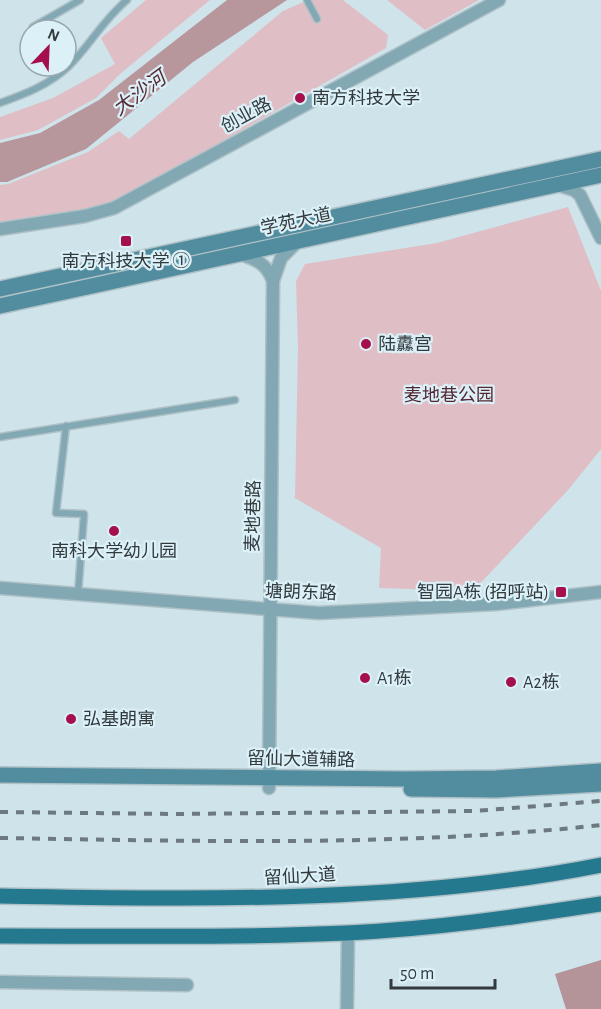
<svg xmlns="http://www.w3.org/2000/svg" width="601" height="1009" viewBox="0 0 601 1009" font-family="'Alegreya Sans','Noto Sans SC',sans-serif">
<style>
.green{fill:#e0bec5}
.forest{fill:#b49399}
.water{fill:#b7969c}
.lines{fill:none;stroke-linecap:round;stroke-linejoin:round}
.lane-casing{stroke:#afc1c7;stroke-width:9}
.street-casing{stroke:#afc1c7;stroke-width:15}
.secondary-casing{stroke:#afc1c7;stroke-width:18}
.primary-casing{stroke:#afc1c7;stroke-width:18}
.lane{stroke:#82a8b4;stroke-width:6}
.street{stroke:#82a8b4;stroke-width:12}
.secondary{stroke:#518d9f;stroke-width:15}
.primary{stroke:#24798f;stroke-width:15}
.rail{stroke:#6c797e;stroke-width:4;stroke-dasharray:8 8;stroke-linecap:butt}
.poi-dot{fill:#a40f4c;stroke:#dbf0f7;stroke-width:2}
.labels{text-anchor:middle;stroke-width:4.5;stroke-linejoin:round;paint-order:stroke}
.poi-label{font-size:18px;fill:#323a3d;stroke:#dbf0f7;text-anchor:start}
.street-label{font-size:18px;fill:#323a3d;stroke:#dbf0f7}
.park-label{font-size:18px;fill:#562733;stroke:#dbf0f7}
.water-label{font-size:20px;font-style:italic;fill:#582a35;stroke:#dbf0f7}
</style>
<rect width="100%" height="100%" fill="#cee3ea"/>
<path class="green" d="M 146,0 L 210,0 L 121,73 L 96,98 L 38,130 L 0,140 L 0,117 L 53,98 L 115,64 L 101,38 Z
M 308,0 L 343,0 L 388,35 L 386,48 L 114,203 L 0,225 L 0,185 L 8,184 L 88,152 L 119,131 L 129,139 L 283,11 Z
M 387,0 L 479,0 L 425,30 Z
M 568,207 L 601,291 L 601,449 L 568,490 L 473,591 L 379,588 L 381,548 L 293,497 L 295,497 L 298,348 L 296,281 L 305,264 L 437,243 Z"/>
<path class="forest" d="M 601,960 L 601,1009 L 566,1009 L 555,974 Z"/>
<path class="water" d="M 227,0 L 287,0 L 193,62 L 86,149 L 7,182 L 0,182 L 0,143 L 40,133 L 99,100 Z"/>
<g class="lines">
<g class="lane-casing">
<path id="lane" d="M 307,0 L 317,19
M 33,27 L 80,0
M 0,103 C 25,94 49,85 69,66 C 90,45 104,19 127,0
M 66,426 L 56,513 L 84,514 L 78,594
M 0,437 L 235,400"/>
</g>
<g class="street-casing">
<path id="street" d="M 558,185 L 574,190 L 580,195 L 601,238
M 0,229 L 85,216 L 114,208 L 499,0
M 240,254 C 256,259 267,264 273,281
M 0,588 L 319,613 L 496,604 L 601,592
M 269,788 L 273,281 L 281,258 L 297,242
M 0,982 L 187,985
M 347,1009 L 348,933"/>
</g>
<g class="secondary-casing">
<path id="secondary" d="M 0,289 L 601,159
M 0,306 L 601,175
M 0,775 L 405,779 L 496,778 L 601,771
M 411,789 L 496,790 L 601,784"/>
</g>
<g class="primary-casing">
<path id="primary" d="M 0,896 C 200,899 404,904 601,865
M 0,936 C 116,936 232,938 347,933 C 432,929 517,917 601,904"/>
</g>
<use href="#lane" class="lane"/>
<use href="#street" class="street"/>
<use href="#secondary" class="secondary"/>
<use href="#primary" class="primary"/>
<path class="rail" d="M 0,812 L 177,814 L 474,811 L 601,801
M 0,838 C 200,841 401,847 601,825"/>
</g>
<g class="poi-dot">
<circle cx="300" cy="98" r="6"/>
<rect x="120" y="235" width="12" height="12" rx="3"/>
<circle cx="366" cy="344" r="6"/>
<circle cx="114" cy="531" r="6"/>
<rect x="555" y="586" width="12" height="12" rx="3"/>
<circle cx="365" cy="678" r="6"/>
<circle cx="511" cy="682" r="6"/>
<circle cx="71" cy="719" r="6"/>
</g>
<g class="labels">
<g class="poi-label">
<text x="312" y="104">南方科技大学</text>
<text x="126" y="267" text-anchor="middle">南方科技大学 ①</text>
<text x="378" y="350">陆纛宫</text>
<text x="114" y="557" text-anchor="middle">南科大学幼儿园</text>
<text x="549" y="598" text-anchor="end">智园A栋 (招呼站)</text>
<text x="377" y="684">A1栋</text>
<text x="523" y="688">A2栋</text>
<text x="83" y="725">弘基朗寓</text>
</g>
<g class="street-label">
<text transform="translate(246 115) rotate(-28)" y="6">创业路</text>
<text transform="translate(296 221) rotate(-12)" y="6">学苑大道</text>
<text transform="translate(253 516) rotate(-89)" y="6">麦地巷路</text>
<text transform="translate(301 592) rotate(2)" y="6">塘朗东路</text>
<text transform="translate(301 759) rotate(1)" y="6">留仙大道辅路</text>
<text transform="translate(300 876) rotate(-3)" y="6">留仙大道</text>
</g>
<g class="park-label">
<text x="449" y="401">麦地巷公园</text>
</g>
<g class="water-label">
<text transform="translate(139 93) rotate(-36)" y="7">大沙河</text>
</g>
</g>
<g transform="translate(48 48) rotate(23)"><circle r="28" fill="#dbf0f7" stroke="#97a7ad" stroke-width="1.5"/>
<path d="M0-4.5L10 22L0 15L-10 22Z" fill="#a40f4c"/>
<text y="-9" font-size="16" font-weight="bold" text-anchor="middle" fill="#323a3d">N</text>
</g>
<path d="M391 979v9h104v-9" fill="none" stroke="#323a3d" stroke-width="3"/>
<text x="400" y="979" font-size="18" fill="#323a3d" stroke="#dbf0f7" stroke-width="4.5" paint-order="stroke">50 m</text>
</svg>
